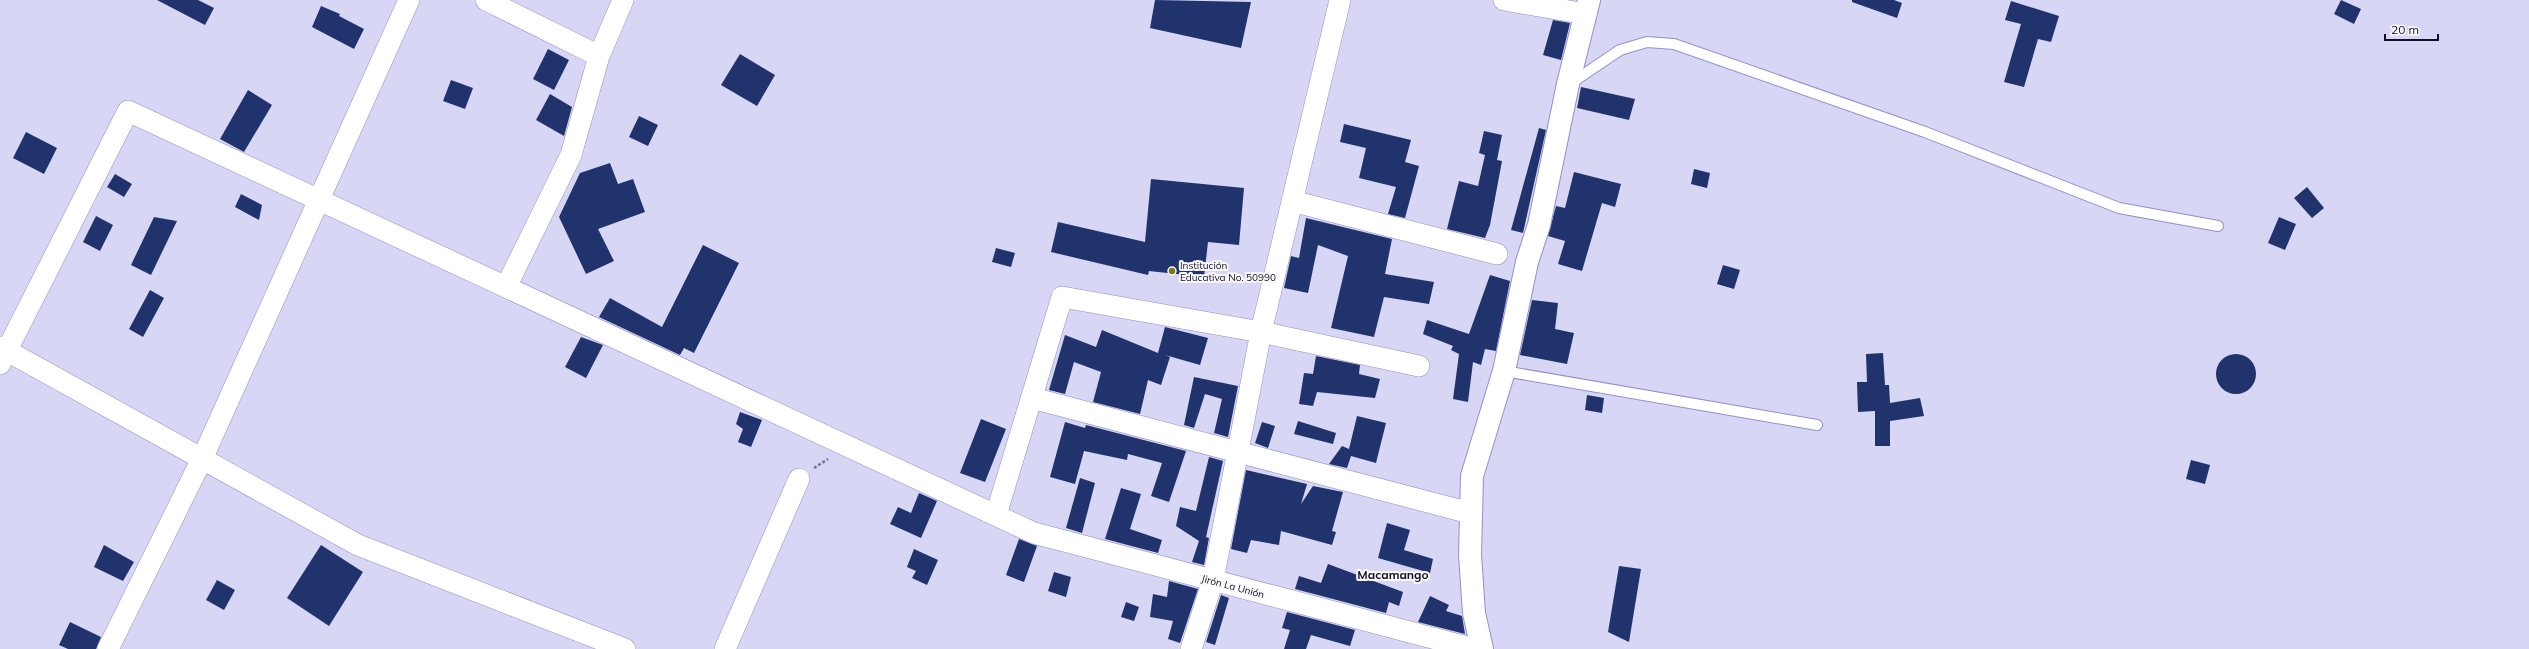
<svg xmlns="http://www.w3.org/2000/svg" width="2529" height="649" viewBox="0 0 2529 649" font-family="Mulish,sans-serif">
<style>
.building{fill:#21336c}
.lines{fill:none;stroke-linecap:round;stroke-linejoin:round}
.service-casing{stroke:#948dd3;stroke-width:12}
.minor-casing{stroke:#948dd3;stroke-width:22}
.tertiary-casing{stroke:#948dd3;stroke-width:24}
.path{stroke:#787692;stroke-width:2.5;stroke-dasharray:3 2;stroke-linecap:butt}
.service{stroke:#fff;stroke-width:10}
.minor{stroke:#fff;stroke-width:21}
.tertiary{stroke:#fff;stroke-width:22}
.poi-dot{fill:#7b781e;stroke:#fafafa;stroke-width:1.5}
.labels{text-anchor:middle;stroke-width:4;stroke-linejoin:round;paint-order:stroke}
.poi-label{font-size:10px;fill:#120e28;stroke:#fafafa;text-anchor:start}
.street-label{font-size:10px;fill:#120e28;stroke:#fafafa}
.quarter-label{font-size:12px;font-weight:bold;fill:#120e28;stroke:#fafafa}
</style>
<rect width="100%" height="100%" fill="#d7d6f4"/>
<path class="building" d="M 157,0 L 198,0 L 214,8 L 205,25 Z
M 1155,0 L 1251,2 L 1241,48 L 1150,28 Z
M 1852,0 L 1894,0 L 1902,3 L 1897,18 L 1852,2 Z
M 2341,0 L 2361,9 L 2354,24 L 2334,14 Z
M 2011,1 L 2059,16 L 2051,42 L 2038,39 L 2024,87 L 2004,82 L 2021,24 L 2005,20 Z
M 321,6 L 340,14 L 339,16 L 364,29 L 354,49 L 312,27 Z
M 1553,20 L 1570,23 L 1561,60 L 1543,55 Z
M 548,49 L 569,60 L 554,90 L 533,79 Z
M 740,54 L 775,75 L 757,106 L 721,85 Z
M 451,80 L 473,88 L 465,109 L 443,101 Z
M 1581,87 L 1635,99 L 1629,120 L 1577,108 Z
M 248,90 L 272,105 L 244,152 L 220,139 Z
M 550,94 L 572,107 L 564,136 L 536,120 Z
M 639,116 L 658,125 L 648,146 L 629,137 Z
M 1344,124 L 1411,140 L 1405,162 L 1419,166 L 1405,218 L 1388,214 L 1396,187 L 1359,178 L 1366,148 L 1340,142 Z
M 1539,128 L 1546,130 L 1523,233 L 1511,230 Z
M 1484,131 L 1502,135 L 1497,160 L 1502,161 L 1490,225 L 1485,238 L 1447,229 L 1459,181 L 1478,186 L 1485,155 L 1479,153 Z
M 26,132 L 57,148 L 44,174 L 13,158 Z
M 610,163 L 618,184 L 633,179 L 645,212 L 598,229 L 614,261 L 586,274 L 559,217 L 580,173 Z
M 1694,169 L 1710,173 L 1707,188 L 1691,184 Z
M 1574,172 L 1621,184 L 1615,207 L 1602,203 L 1582,271 L 1558,264 L 1565,241 L 1548,236 L 1556,206 L 1565,208 Z
M 115,174 L 132,184 L 124,197 L 107,187 Z
M 1151,179 L 1244,188 L 1239,245 L 1208,242 L 1204,277 L 1149,271 L 1148,275 L 1051,252 L 1058,222 L 1145,242 Z
M 2307,187 L 2324,208 L 2312,218 L 2294,198 Z
M 241,194 L 262,205 L 259,220 L 235,207 Z
M 96,216 L 113,225 L 100,251 L 83,242 Z
M 154,217 L 177,221 L 151,275 L 131,265 Z
M 2279,217 L 2296,224 L 2285,250 L 2268,243 Z
M 1306,218 L 1392,239 L 1385,274 L 1434,282 L 1429,304 L 1384,297 L 1374,337 L 1331,328 L 1348,256 L 1318,245 L 1308,293 L 1284,288 L 1291,256 L 1299,258 Z
M 703,245 L 739,263 L 694,353 L 684,348 L 680,355 L 599,317 L 610,298 L 662,327 Z
M 996,248 L 1015,253 L 1011,267 L 992,262 Z
M 1723,265 L 1740,270 L 1734,289 L 1717,284 Z
M 1490,275 L 1510,281 L 1496,351 L 1485,349 L 1481,365 L 1473,362 L 1468,402 L 1453,399 L 1459,354 L 1451,350 L 1453,346 L 1423,334 L 1427,320 L 1469,334 Z
M 150,290 L 164,298 L 143,337 L 129,329 Z
M 1532,300 L 1558,303 L 1555,329 L 1574,333 L 1567,364 L 1520,355 Z
M 1165,327 L 1208,338 L 1200,365 L 1165,355 L 1170,357 L 1161,385 L 1148,380 L 1140,414 L 1093,402 L 1101,372 L 1074,362 L 1065,394 L 1049,390 L 1065,335 L 1096,347 L 1102,330 L 1158,353 Z
M 581,337 L 603,345 L 586,378 L 565,367 Z
M 1883,353 L 1885,385 L 1889,385 L 1890,403 L 1920,398 L 1924,416 L 1890,421 L 1890,446 L 1875,446 L 1875,411 L 1858,412 L 1857,382 L 1867,382 L 1866,354 Z
M2216 374a20 20 0 1 1 40 0a20 20 0 1 1-40 0Z
M 1316,356 L 1360,365 L 1359,374 L 1380,379 L 1375,398 L 1317,392 L 1313,406 L 1299,404 L 1304,373 L 1313,374 Z
M 1194,377 L 1238,386 L 1228,437 L 1214,433 L 1222,399 L 1205,394 L 1194,428 L 1184,425 Z
M 1587,395 L 1604,398 L 1602,413 L 1585,410 Z
M 740,412 L 762,420 L 751,447 L 738,442 L 743,429 L 736,424 Z
M 1357,416 L 1386,423 L 1376,463 L 1351,456 L 1347,468 L 1329,464 L 1342,446 L 1349,449 Z
M 981,419 L 1006,429 L 985,482 L 960,473 Z
M 1298,421 L 1336,433 L 1333,444 L 1294,434 Z
M 1065,422 L 1085,428 L 1086,425 L 1186,451 L 1169,502 L 1151,496 L 1162,463 L 1128,454 L 1127,460 L 1084,451 L 1075,484 L 1050,477 Z
M 1262,422 L 1275,426 L 1268,448 L 1255,443 Z
M 1209,457 L 1223,461 L 1206,537 L 1209,538 L 1204,565 L 1192,562 L 1199,541 L 1176,526 L 1180,507 L 1196,511 Z
M 2191,460 L 2210,465 L 2205,484 L 2186,479 Z
M 1246,470 L 1307,484 L 1301,504 L 1313,486 L 1343,492 L 1332,531 L 1336,532 L 1332,545 L 1281,531 L 1279,545 L 1251,540 L 1247,553 L 1231,549 Z
M 1080,478 L 1095,483 L 1082,533 L 1066,528 Z
M 1121,488 L 1141,494 L 1130,529 L 1162,540 L 1158,553 L 1105,539 Z
M 919,493 L 937,501 L 921,538 L 890,524 L 898,507 L 911,513 Z
M 1387,523 L 1410,530 L 1404,550 L 1433,559 L 1430,573 L 1378,558 Z
M 1019,539 L 1037,546 L 1024,582 L 1006,575 Z
M 104,545 L 134,562 L 123,581 L 94,567 Z
M 321,545 L 363,572 L 329,626 L 287,598 Z
M 914,549 L 938,560 L 927,585 L 912,578 L 916,571 L 907,567 Z
M 1328,564 L 1403,592 L 1399,606 L 1389,602 L 1386,613 L 1295,589 L 1299,576 L 1321,583 Z
M 1619,566 L 1641,569 L 1629,642 L 1608,632 Z
M 1054,572 L 1071,577 L 1066,597 L 1048,591 Z
M 217,580 L 235,590 L 224,610 L 206,600 Z
M 1169,581 L 1198,589 L 1180,643 L 1168,639 L 1173,621 L 1150,617 L 1153,594 L 1167,597 Z
M 1221,595 L 1229,598 L 1215,645 L 1206,642 Z
M 1430,596 L 1449,605 L 1446,611 L 1462,616 L 1465,634 L 1418,622 Z
M 1126,602 L 1139,607 L 1134,621 L 1121,617 Z
M 1287,612 L 1355,630 L 1350,646 L 1311,635 L 1306,649 L 1284,649 L 1290,630 L 1282,628 Z
M 70,622 L 101,637 L 96,649 L 68,649 L 59,645 Z"/>
<g class="lines">
<g class="service-casing">
<path id="service" d="M 1571,83 L 1620,50 L 1647,42 L 1674,44 L 1925,132 L 2119,208 L 2218,226
M 1504,371 L 1817,425"/>
</g>
<g class="minor-casing">
<path id="minor" d="M 486,0 L 599,56
M 1504,0 L 1586,14
M 1292,201 L 1497,254
M 506,287 L 571,155 L 599,56 L 623,0
M 0,347 L 358,545 L 625,649
M 0,364 L 128,111 L 1034,533 L 1474,649
M 1032,398 L 1470,513
M 996,515 L 1062,297 L 1261,332 L 1419,366
M 108,649 L 202,459 L 409,0
M 725,649 L 799,479
M 1191,649 L 1213,580 L 1261,332 L 1340,0"/>
</g>
<g class="tertiary-casing">
<path id="tertiary" d="M 1482,649 L 1474,613 L 1470,555 L 1472,476 L 1504,371 L 1527,262 L 1539,225 L 1568,84 L 1589,0"/>
</g>
<path class="path" d="M 814,468 L 828,459"/>
<use href="#service" class="service"/>
<use href="#minor" class="minor"/>
<use href="#tertiary" class="tertiary"/>
</g>
<circle class="poi-dot" cx="1172" cy="271" r="4"/>
<g class="labels">
<g class="poi-label">
<text x="1180" y="269">Institución<tspan x="1180" dy="12">Educativa No. 50990</tspan></text>
</g>
<g class="street-label">
<text transform="translate(1233 586) rotate(15)" y="4">Jirón La Unión</text>
</g>
<g class="quarter-label">
<text x="1393" y="579">Macamango</text>
</g>
</g>
<path d="M2385 34v6h53v-6" fill="none" stroke="#120e28" stroke-width="2"/>
<text x="2391" y="34" font-size="12" fill="#120e28" stroke="#fafafa" stroke-width="3" paint-order="stroke">20 m</text>
</svg>
